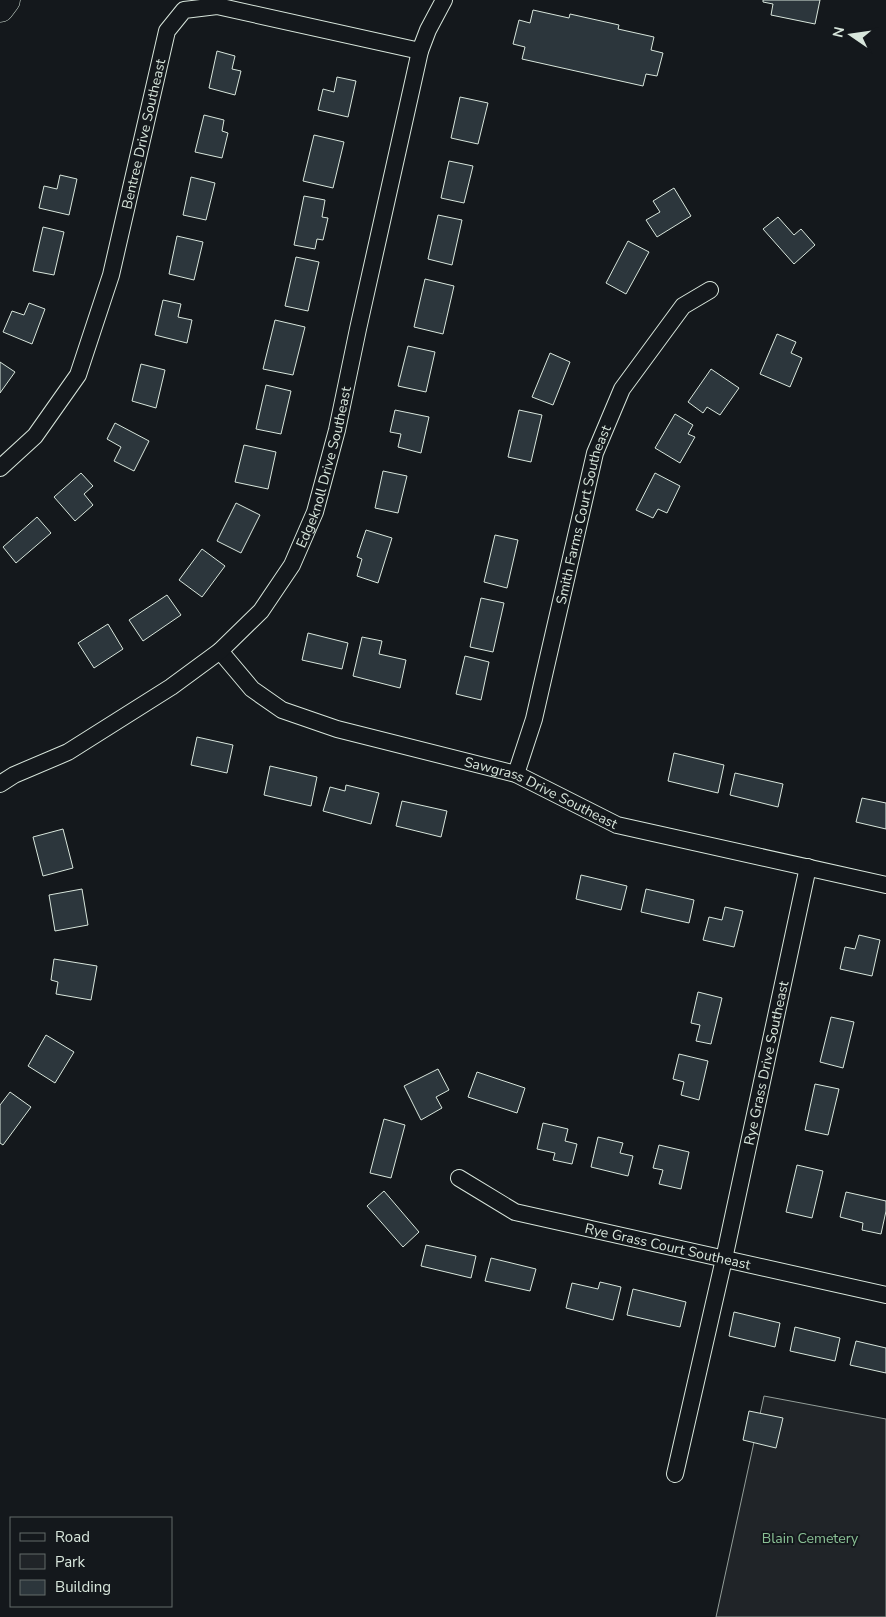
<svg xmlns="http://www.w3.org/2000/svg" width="886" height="1617" viewBox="0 0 886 1617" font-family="'Nunito Sans',sans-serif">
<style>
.green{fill:#202428;stroke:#939e99}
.building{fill:#2c363c;stroke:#d8e6dc}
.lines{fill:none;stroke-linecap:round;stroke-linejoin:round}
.minor-casing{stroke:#d8e6dc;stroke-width:18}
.motorway-casing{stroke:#d8e6dc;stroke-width:29}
.minor{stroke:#14181c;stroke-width:16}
.motorway{stroke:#14181c;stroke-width:28}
.labels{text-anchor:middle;stroke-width:4;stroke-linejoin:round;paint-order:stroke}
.street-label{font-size:14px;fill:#d8e6dc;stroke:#14181c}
.park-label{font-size:14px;fill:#8ac095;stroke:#14181c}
</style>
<rect width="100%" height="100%" fill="#14181c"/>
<path class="green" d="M 764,1396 L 886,1419 L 886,1617 L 716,1617 Z"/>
<path class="building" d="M 763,0 L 820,0 L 815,24 L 771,15 L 773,4 L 763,2 Z
M 533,10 L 569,18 L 570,14 L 619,25 L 618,29 L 654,37 L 651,50 L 663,53 L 657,76 L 646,74 L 643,86 L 522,59 L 525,47 L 513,44 L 519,20 L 530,23 Z
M 217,51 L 235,56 L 232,69 L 241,71 L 235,95 L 209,88 Z
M 337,77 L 356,81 L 348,117 L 318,110 L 323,89 L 334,92 Z
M 460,97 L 488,103 L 478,144 L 451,138 Z
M 204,115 L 224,120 L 222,131 L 228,133 L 222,158 L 195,152 Z
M 314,135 L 344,142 L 333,188 L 303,181 Z
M 449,161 L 473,166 L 464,203 L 441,198 Z
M 60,175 L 77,179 L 69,215 L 39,208 L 44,186 L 57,189 Z
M 191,177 L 215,183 L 206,220 L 183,215 Z
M 674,188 L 691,216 L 657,237 L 646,220 L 660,212 L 653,201 Z
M 304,196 L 325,200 L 322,217 L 328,218 L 323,240 L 317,239 L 315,249 L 294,245 Z
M 438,215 L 462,220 L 452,265 L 428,259 Z
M 778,217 L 794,235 L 801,229 L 815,245 L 794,264 L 763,229 Z
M 43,227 L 64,232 L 54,275 L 33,271 Z
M 177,236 L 203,242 L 194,280 L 169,274 Z
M 628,241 L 649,252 L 626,294 L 606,283 Z
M 296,257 L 319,262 L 308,311 L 285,306 Z
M 425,279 L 454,286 L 443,334 L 414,327 Z
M 163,300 L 181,304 L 178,317 L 192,320 L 187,343 L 155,335 Z
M 29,303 L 45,309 L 32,344 L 3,332 L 12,311 L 24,315 Z
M 275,320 L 305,327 L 293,375 L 263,369 Z
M 777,334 L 796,342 L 791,353 L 802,358 L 790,387 L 760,374 Z
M 408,346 L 435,352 L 426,392 L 398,386 Z
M 550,353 L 570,362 L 553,405 L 532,397 Z
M 0,362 L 15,372 L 0,393 Z
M 141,364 L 165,370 L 156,408 L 132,401 Z
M 711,369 L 739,388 L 720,415 L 707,407 L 703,413 L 688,402 Z
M 266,385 L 291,391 L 281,434 L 256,429 Z
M 395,410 L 429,417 L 421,453 L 398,447 L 401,434 L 390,432 Z
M 519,410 L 542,415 L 531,462 L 508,457 Z
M 675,414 L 693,425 L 688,434 L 695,437 L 680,463 L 655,448 Z
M 115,423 L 149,441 L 134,471 L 114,461 L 121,447 L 107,439 Z
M 244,445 L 276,452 L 268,489 L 235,482 Z
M 383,471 L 407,476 L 398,513 L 375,508 Z
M 81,473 L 93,486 L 84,494 L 93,505 L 75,521 L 54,497 Z
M 655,473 L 680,486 L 667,513 L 658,509 L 653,518 L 636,510 Z
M 236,503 L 260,515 L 241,553 L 217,541 Z
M 37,517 L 51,533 L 16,563 L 3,547 Z
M 366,530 L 392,538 L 378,583 L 357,576 L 362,559 L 357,557 Z
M 495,535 L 518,540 L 507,588 L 484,582 Z
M 202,549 L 225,566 L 202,597 L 179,580 Z
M 167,595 L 181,615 L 143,641 L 129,620 Z
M 481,598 L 504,603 L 493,652 L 470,647 Z
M 108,624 L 123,649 L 94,668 L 78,643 Z
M 308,633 L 348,643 L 342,669 L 302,660 Z
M 362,637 L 382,641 L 379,654 L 406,660 L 400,688 L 353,676 Z
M 465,656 L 489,662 L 481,700 L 456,694 Z
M 197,737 L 233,745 L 227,773 L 191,765 Z
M 674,753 L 724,765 L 718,793 L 668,781 Z
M 270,766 L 317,777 L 311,806 L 264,795 Z
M 735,773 L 783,784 L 778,807 L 730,795 Z
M 346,785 L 379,793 L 371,824 L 323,811 L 330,787 L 345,791 Z
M 862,798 L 886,803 L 886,829 L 856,822 Z
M 402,801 L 447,811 L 441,837 L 396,826 Z
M 63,829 L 73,868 L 43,876 L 33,837 Z
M 581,875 L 627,886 L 621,910 L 576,899 Z
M 82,889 L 88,925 L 55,931 L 49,895 Z
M 646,889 L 694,900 L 689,923 L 641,912 Z
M 725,907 L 743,911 L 734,947 L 703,940 L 709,917 L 722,920 Z
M 859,935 L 880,940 L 872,976 L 840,969 L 845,947 L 855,949 Z
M 54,959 L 97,966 L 91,1000 L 56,994 L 58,982 L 51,980 Z
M 698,992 L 722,998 L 711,1044 L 696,1041 L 700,1025 L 691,1023 Z
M 831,1017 L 854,1022 L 843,1068 L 820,1062 Z
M 46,1035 L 74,1052 L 55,1083 L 28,1066 Z
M 679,1054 L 708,1061 L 699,1100 L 681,1095 L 684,1082 L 673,1079 Z
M 438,1069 L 449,1090 L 436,1097 L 442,1108 L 421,1120 L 404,1086 Z
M 477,1072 L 525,1088 L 517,1113 L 468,1097 Z
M 815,1084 L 839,1089 L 828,1135 L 805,1130 Z
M 10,1092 L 31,1107 L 3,1145 L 0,1143 L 0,1105 Z
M 384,1119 L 405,1125 L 391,1178 L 370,1173 Z
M 543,1123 L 568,1129 L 565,1141 L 577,1144 L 572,1164 L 553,1160 L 555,1153 L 537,1149 Z
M 598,1137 L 623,1143 L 620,1153 L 633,1156 L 628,1176 L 591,1167 Z
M 659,1145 L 689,1152 L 681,1189 L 659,1184 L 663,1170 L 653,1168 Z
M 797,1165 L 823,1171 L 812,1218 L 786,1212 Z
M 384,1191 L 419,1232 L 403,1247 L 367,1206 Z
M 846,1192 L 886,1201 L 886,1211 L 881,1234 L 862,1230 L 863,1223 L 840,1217 Z
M 426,1245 L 476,1256 L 471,1278 L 421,1266 Z
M 491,1258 L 536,1269 L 530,1291 L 485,1281 Z
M 600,1282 L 621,1287 L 613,1320 L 566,1308 L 572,1283 L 598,1289 Z
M 633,1289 L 686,1302 L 680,1327 L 627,1315 Z
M 734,1312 L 780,1323 L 775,1347 L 729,1336 Z
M 795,1327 L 840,1338 L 835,1361 L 790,1351 Z
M 856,1341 L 886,1348 L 886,1373 L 850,1365 Z
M 749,1411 L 783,1418 L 776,1448 L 743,1440 Z"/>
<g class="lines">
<g class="minor-casing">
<g id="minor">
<path id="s1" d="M 0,468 L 35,436 L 78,375 L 111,275 L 167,31 L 184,10 L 217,6 L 420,51"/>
<path id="s2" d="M 220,651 L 252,689 L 282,710 L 337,729 L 516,774 L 617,825 L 886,885"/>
<path id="s3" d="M 516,774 L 534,719 L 595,453 L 622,389 L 683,306 L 710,290"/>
<path id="s4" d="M 0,784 L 14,775 L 68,752 L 171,687 L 220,651 L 261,611 L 292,565 L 315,512 L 337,430 L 358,329 L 420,51 L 428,30 L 444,0"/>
<path id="s5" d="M 459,1178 L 515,1212 L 886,1295"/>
<path id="s6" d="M 675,1474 L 724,1259 L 808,867"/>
</g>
</g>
<g class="motorway-casing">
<path id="motorway" d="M 0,8 L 6,0"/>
</g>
<use href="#minor" class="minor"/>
<use href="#motorway" class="motorway"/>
</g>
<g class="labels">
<g class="street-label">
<text dy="5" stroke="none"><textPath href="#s1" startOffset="372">Bentree Drive Southeast</textPath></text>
<text dy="5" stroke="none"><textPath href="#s4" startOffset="474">Edgeknoll Drive Southeast</textPath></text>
<text dy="5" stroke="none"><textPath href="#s3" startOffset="268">Smith Farms Court Southeast</textPath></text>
<text dy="5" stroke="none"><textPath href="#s2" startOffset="359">Sawgrass Drive Southeast</textPath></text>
<text dy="5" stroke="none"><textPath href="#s6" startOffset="421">Rye Grass Drive Southeast</textPath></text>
<text dy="5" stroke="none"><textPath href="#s5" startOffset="222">Rye Grass Court Southeast</textPath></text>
</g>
<g class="park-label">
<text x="810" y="1543">Blain Cemetery</text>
</g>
</g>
<rect x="10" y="1517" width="162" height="90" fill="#14181c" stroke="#626a69"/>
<rect x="20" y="1533" width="25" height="8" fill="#14181c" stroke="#626a69"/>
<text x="55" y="1542" font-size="15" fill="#d8e6dc">Road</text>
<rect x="20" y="1554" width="25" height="15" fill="#202428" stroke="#626a69"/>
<text x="55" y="1567" font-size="15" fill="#d8e6dc">Park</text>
<rect x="20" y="1580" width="25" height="15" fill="#2c363c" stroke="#626a69"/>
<text x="55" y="1592" font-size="15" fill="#d8e6dc">Building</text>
<g transform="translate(851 35) rotate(283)" stroke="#14181c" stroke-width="4" paint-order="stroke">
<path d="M0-4L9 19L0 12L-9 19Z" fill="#d8e6dc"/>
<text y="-8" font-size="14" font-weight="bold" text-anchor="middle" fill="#d8e6dc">N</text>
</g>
</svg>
